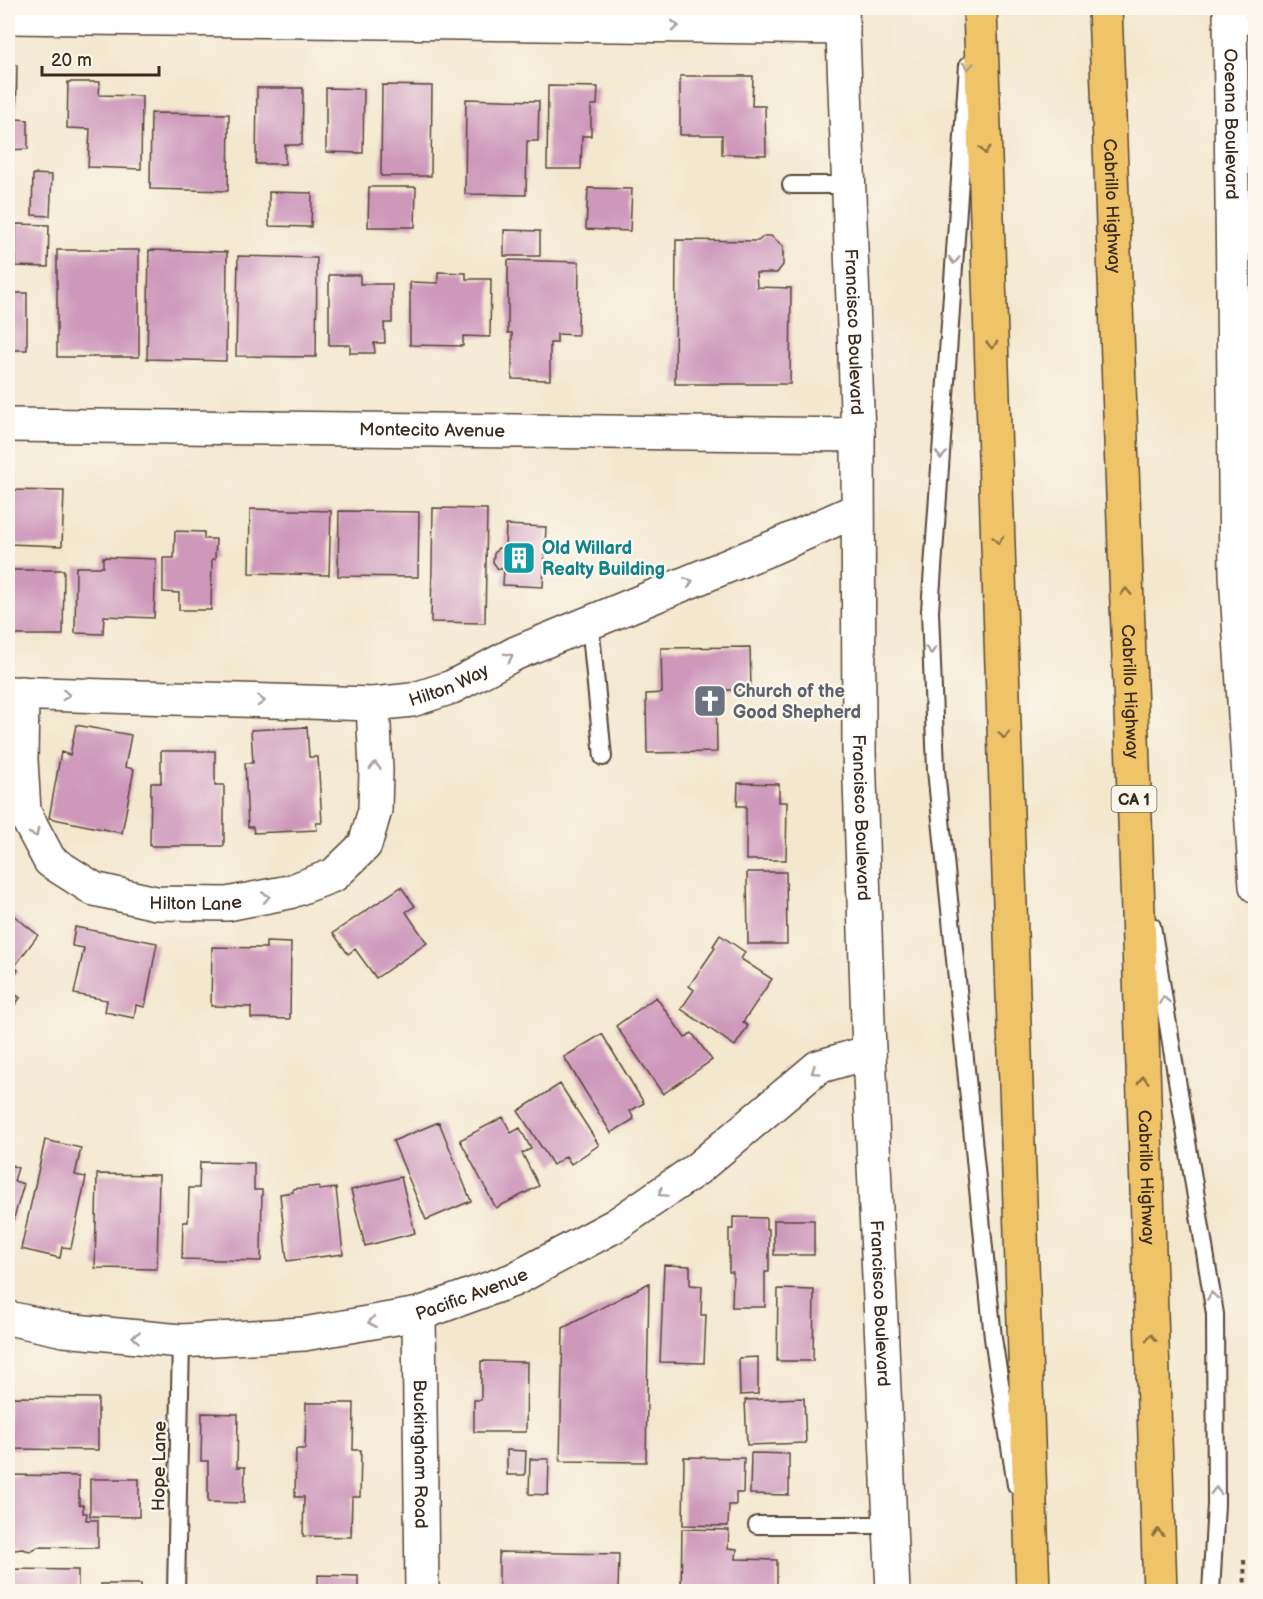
<svg xmlns="http://www.w3.org/2000/svg" width="1263" height="1599" viewBox="0 0 1263 1599" font-family="'Balsamiq Sans',sans-serif">
<style>
.building{fill:#ce98bb}
.lines{fill:none;stroke-linecap:round;stroke-linejoin:round}
.service-casing{stroke:#574638;stroke-width:20}
.minor-casing{stroke:#574638;stroke-width:36}
.tertiary-casing{stroke:#574638;stroke-width:36}
.motorway-casing{stroke:#574638;stroke-width:36}
.path{stroke:#574638;stroke-width:4;stroke-dasharray:4.5 4.5;stroke-linecap:butt}
.service{stroke:#fff;stroke-width:16}
.minor{stroke:#fff;stroke-width:33}
.tertiary{stroke:#fff;stroke-width:33}
.motorway{stroke:#efc469;stroke-width:33}
.oneway{stroke:#a79f9a}
.oneway2{stroke:#8c6f40}
.labels{text-anchor:middle;stroke-width:5;stroke-linejoin:round;paint-order:stroke}
.shield{fill:#fbf7ec;stroke:#75685c;stroke-width:1.5}
.shield-label{font-size:16px;font-weight:bold;fill:#3b2a1e}
.street-label{font-size:18px;fill:#3b2a1e;stroke:#fbf7ec}
.culture-label{font-size:18px;font-weight:bold;fill:#0d838f;stroke:#fbf7ec;text-anchor:start}
.worship-label{font-size:18px;font-weight:bold;fill:#5b616d;stroke:#fbf7ec;text-anchor:start}
</style>
<rect width="100%" height="100%" fill="#fbf7ec"/>
<filter id="ink" filterUnits="userSpaceOnUse"><feTurbulence type="fractalNoise" baseFrequency=".0167" numOctaves="2"/><feDisplacementMap in="SourceGraphic" scale="12" xChannelSelector="R" yChannelSelector="G"/><feConvolveMatrix kernelMatrix="1 2 1 2 8 2 1 2 1" color-interpolation-filters="sRGB"/></filter>
<filter id="wash" filterUnits="userSpaceOnUse"><feTurbulence type="fractalNoise" baseFrequency=".008" numOctaves="4" result="noise"/><feDisplacementMap in="SourceGraphic" scale="24" xChannelSelector="R" yChannelSelector="G"/><feGaussianBlur stdDeviation="1.35" result="paint"/><feColorMatrix in="noise" values="0 0 0 0 0 0 0 0 0 0 0 0 0 0 0 0 0 1.4 0 .05"/><feComposite in="paint" operator="in"/></filter>
<g filter="url(#wash)">
<rect width="100%" height="100%" fill="#f3e7ce"/>
<g id="blocks">
<path class="building" d="M 8,65 L 17,65 L 16,119 L 28,120 L 28,149 L 8,150 Z
M 680,76 L 753,76 L 752,106 L 765,106 L 766,155 L 722,154 L 722,135 L 680,135 Z
M 68,82 L 100,82 L 99,95 L 142,96 L 141,169 L 88,167 L 90,129 L 67,128 Z
M 382,85 L 432,86 L 431,176 L 381,176 Z
M 548,86 L 598,87 L 597,105 L 591,105 L 591,136 L 582,136 L 581,169 L 547,169 Z
M 257,88 L 303,88 L 302,145 L 285,145 L 285,164 L 256,164 Z
M 326,88 L 364,89 L 363,153 L 326,152 Z
M 466,99 L 539,101 L 538,141 L 527,141 L 526,195 L 465,194 Z
M 151,113 L 229,114 L 228,191 L 150,189 Z
M 33,174 L 52,175 L 50,216 L 32,215 Z
M 369,187 L 416,187 L 415,227 L 368,227 Z
M 588,188 L 632,189 L 630,231 L 586,229 Z
M 269,192 L 312,193 L 311,227 L 269,226 Z
M 16,224 L 49,225 L 48,267 L 15,266 Z
M 504,230 L 540,231 L 540,256 L 504,256 Z
M 764,236 L 771,236 L 783,246 L 783,265 L 777,273 L 756,273 L 757,287 L 791,288 L 790,384 L 675,384 L 676,240 L 758,241 Z
M 57,250 L 139,250 L 139,357 L 57,357 Z
M 149,250 L 227,252 L 226,361 L 147,359 Z
M 238,256 L 317,258 L 316,357 L 236,356 Z
M 508,260 L 579,262 L 578,335 L 557,334 L 557,343 L 550,343 L 550,380 L 512,379 L 512,333 L 508,333 Z
M 438,272 L 466,273 L 466,279 L 491,279 L 490,337 L 463,336 L 463,346 L 410,345 L 410,282 L 438,283 Z
M 329,275 L 360,275 L 360,284 L 392,284 L 392,323 L 384,323 L 385,343 L 374,343 L 375,353 L 350,353 L 350,345 L 329,345 Z
M 8,293 L 27,293 L 27,350 L 8,350 Z
M 8,490 L 64,491 L 62,546 L 8,544 Z
M 433,508 L 487,509 L 485,623 L 431,622 Z
M 250,509 L 331,511 L 329,575 L 249,573 Z
M 339,511 L 419,512 L 418,577 L 338,576 Z
M 506,525 L 546,527 L 543,587 L 503,585 L 504,569 L 498,569 L 493,562 L 494,554 L 498,548 L 505,549 Z
M 175,531 L 204,532 L 204,539 L 216,539 L 215,559 L 212,559 L 211,610 L 179,610 L 179,593 L 163,592 L 163,558 L 174,558 Z
M 103,557 L 156,559 L 154,618 L 104,616 L 103,634 L 75,633 L 76,567 L 103,567 Z
M 8,570 L 64,570 L 63,635 L 8,635 Z
M 750,647 L 751,690 L 716,690 L 717,752 L 647,753 L 646,694 L 662,693 L 661,648 Z
M 76,725 L 131,735 L 125,767 L 134,769 L 122,833 L 49,818 L 61,752 L 70,755 Z
M 307,727 L 309,757 L 318,757 L 322,823 L 316,823 L 317,830 L 254,833 L 253,827 L 248,827 L 245,763 L 253,763 L 251,730 Z
M 161,751 L 215,751 L 215,785 L 224,785 L 224,846 L 150,846 L 151,783 L 161,783 Z
M 738,783 L 779,784 L 779,802 L 787,802 L 786,860 L 746,860 L 746,806 L 737,806 Z
M 747,872 L 786,872 L 787,944 L 748,944 Z
M 401,887 L 415,906 L 406,912 L 427,943 L 376,978 L 355,949 L 348,954 L 333,933 Z
M 8,911 L 38,935 L 14,967 L 18,970 L 8,983 Z
M 75,927 L 157,943 L 145,1007 L 136,1005 L 134,1018 L 105,1012 L 107,1000 L 74,994 L 84,948 L 72,946 Z
M 720,935 L 745,952 L 741,959 L 772,979 L 743,1022 L 748,1026 L 735,1046 L 681,1009 L 694,990 L 689,986 L 715,948 L 713,946 Z
M 266,942 L 291,943 L 290,1019 L 251,1018 L 251,1007 L 211,1006 L 212,947 L 266,948 Z
M 8,989 L 20,998 L 8,1014 Z
M 656,997 L 685,1038 L 692,1033 L 712,1060 L 663,1094 L 616,1026 Z
M 602,1034 L 644,1103 L 630,1111 L 634,1119 L 611,1133 L 564,1057 Z
M 560,1084 L 599,1145 L 571,1164 L 566,1156 L 553,1165 L 518,1111 Z
M 503,1117 L 511,1133 L 520,1128 L 531,1149 L 522,1153 L 539,1186 L 496,1208 L 460,1140 Z
M 439,1122 L 471,1201 L 426,1220 L 393,1141 Z
M 45,1140 L 81,1148 L 75,1175 L 86,1177 L 71,1248 L 62,1247 L 60,1258 L 21,1249 Z
M 200,1162 L 254,1163 L 254,1190 L 262,1190 L 261,1261 L 182,1259 L 183,1222 L 188,1222 L 189,1188 L 199,1188 Z
M 8,1164 L 18,1168 L 14,1181 L 24,1184 L 8,1238 Z
M 97,1174 L 159,1175 L 157,1269 L 95,1268 Z
M 401,1177 L 415,1233 L 365,1246 L 351,1190 Z
M 319,1186 L 319,1190 L 336,1188 L 343,1254 L 287,1261 L 280,1194 L 293,1192 L 293,1189 Z
M 733,1217 L 766,1218 L 766,1229 L 769,1229 L 769,1272 L 765,1272 L 765,1307 L 732,1307 L 733,1272 L 729,1272 L 729,1229 L 733,1229 Z
M 774,1220 L 814,1220 L 814,1255 L 774,1255 Z
M 664,1265 L 690,1266 L 690,1285 L 702,1286 L 701,1315 L 706,1315 L 704,1363 L 660,1362 Z
M 649,1283 L 646,1462 L 560,1461 L 563,1328 Z
M 778,1289 L 814,1290 L 813,1361 L 777,1361 Z
M 758,1357 L 758,1394 L 740,1395 L 739,1358 Z
M 481,1361 L 527,1362 L 526,1432 L 474,1432 L 474,1400 L 481,1400 Z
M 8,1397 L 98,1398 L 98,1450 L 8,1449 Z
M 804,1398 L 806,1443 L 747,1445 L 745,1400 Z
M 306,1403 L 354,1403 L 353,1450 L 361,1450 L 360,1497 L 352,1497 L 351,1537 L 303,1536 L 304,1497 L 295,1497 L 296,1449 L 305,1449 Z
M 202,1413 L 238,1414 L 237,1467 L 245,1467 L 244,1503 L 208,1502 L 208,1461 L 201,1461 Z
M 507,1450 L 526,1451 L 525,1475 L 507,1475 Z
M 751,1453 L 789,1454 L 789,1495 L 750,1494 Z
M 684,1457 L 744,1458 L 743,1493 L 736,1493 L 736,1505 L 729,1505 L 728,1526 L 683,1525 Z
M 530,1459 L 549,1459 L 548,1495 L 529,1494 Z
M 8,1475 L 79,1476 L 79,1505 L 83,1505 L 83,1513 L 87,1513 L 86,1520 L 98,1520 L 98,1548 L 38,1547 L 30,1551 L 22,1549 L 8,1551 Z
M 90,1479 L 139,1479 L 139,1517 L 90,1516 Z
M 682,1529 L 729,1530 L 728,1548 L 737,1549 L 736,1559 L 777,1560 L 777,1592 L 681,1592 Z
M 499,1552 L 619,1554 L 618,1592 L 499,1592 Z
M 8,1569 L 78,1570 L 78,1592 L 8,1592 Z
M 318,1575 L 358,1576 L 358,1592 L 318,1592 Z
M 101,1584 L 141,1584 L 141,1592 L 101,1592 Z"/>
</g>
</g>
<g filter="url(#ink)">
<use href="#blocks" fill-opacity="0" stroke="#574638" stroke-width="1.5"/>
<g class="lines">
<g class="service-casing">
<path id="service" d="M 1230,26 L 1256,25
M 968,65 L 930,611 L 936,770 L 993,1338 L 1016,1485
M 791,185 L 848,185
M 590,623 L 603,757
M 1152,926 L 1215,1314 L 1216,1504 L 1211,1592
M 757,1525 L 891,1525
M 176,1592 L 181,1341"/>
</g>
<g class="minor-casing">
<g id="minor">
<path d="M 8,17 L 843,28"/>
<path id="s1" d="M 8,425 L 858,435"/>
<path id="s2" d="M 8,693 L 373,704 L 412,700 L 452,687 L 516,653 L 774,547 L 857,510"/>
<path id="s3" d="M 22,693 L 21,760 L 24,812 L 50,861 L 94,889 L 156,903 L 227,904 L 289,892 L 334,875 L 365,845 L 375,810 L 376,770 L 373,704"/>
<path id="s4" d="M 419,1314 L 422,1592"/>
<path id="s5" d="M 8,1318 L 64,1330 L 181,1341 L 304,1334 L 419,1314 L 513,1280 L 616,1225 L 697,1169 L 818,1067 L 869,1052"/>
</g>
</g>
<g class="tertiary-casing">
<g id="tertiary">
<path id="s6" d="M 842,8 L 858,435 L 859,751 L 869,1052 L 893,1592"/>
<path id="s7" d="M 1230,8 L 1236,575 L 1256,886"/>
</g>
</g>
<g class="motorway-casing">
<g id="motorway">
<path d="M 980,8 L 1033,1592"/>
<path id="s8" d="M 1105,8 L 1135,819 L 1160,1592"/>
</g>
</g>
<path class="path" d="M 1244,1560 L 1245,1589 L 1256,1589"/>
<use href="#service" class="service"/>
<use href="#minor" class="minor"/>
<use href="#tertiary" class="tertiary"/>
<use href="#motorway" class="motorway"/>
</g>
<defs><path id="oneway-chevron" d="M-2-3.5L2.5 0L-2 3.5" fill="none" stroke-width="1.6" stroke-linecap="round" stroke-linejoin="round" transform="scale(1.5)"/></defs>
<g class="oneway">
<use href="#oneway-chevron" transform="translate(675 26) rotate(1)"/>
<use href="#oneway-chevron" transform="translate(968 66) rotate(94)"/>
<use href="#oneway-chevron" transform="translate(954 260) rotate(94)"/>
<use href="#oneway-chevron" transform="translate(941 455) rotate(94)"/>
<use href="#oneway-chevron" transform="translate(689 582) rotate(-22)"/>
<use href="#oneway-chevron" transform="translate(931 650) rotate(88)"/>
<use href="#oneway-chevron" transform="translate(509 657) rotate(-27)"/>
<use href="#oneway-chevron" transform="translate(66 695) rotate(2)"/>
<use href="#oneway-chevron" transform="translate(261 701) rotate(2)"/>
<use href="#oneway-chevron" transform="translate(375 766) rotate(-91)"/>
<use href="#oneway-chevron" transform="translate(35 833) rotate(62)"/>
<use href="#oneway-chevron" transform="translate(266 897) rotate(-11)"/>
<use href="#oneway-chevron" transform="translate(1164 1000) rotate(-99)"/>
<use href="#oneway-chevron" transform="translate(815 1071) rotate(146)"/>
<use href="#oneway-chevron" transform="translate(662 1193) rotate(145)"/>
<use href="#oneway-chevron" transform="translate(1212 1296) rotate(-99)"/>
<use href="#oneway-chevron" transform="translate(372 1322) rotate(170)"/>
<use href="#oneway-chevron" transform="translate(136 1337) rotate(-175)"/>
<use href="#oneway-chevron" transform="translate(1216 1491) rotate(-90)"/>
</g>
<g class="oneway2">
<use href="#oneway-chevron" transform="translate(985 150) rotate(88)"/>
<use href="#oneway-chevron" transform="translate(992 345) rotate(88)"/>
<use href="#oneway-chevron" transform="translate(998 540) rotate(88)"/>
<use href="#oneway-chevron" transform="translate(1126 592) rotate(-92)"/>
<use href="#oneway-chevron" transform="translate(1004 735) rotate(88)"/>
<use href="#oneway-chevron" transform="translate(1143 1080) rotate(-92)"/>
<use href="#oneway-chevron" transform="translate(1151 1338) rotate(-92)"/>
<use href="#oneway-chevron" transform="translate(1158 1533) rotate(-92)"/>
</g>
</g>
<defs>
<g id="building-square" transform="scale(1.725)"><rect x="-9" y="-9" width="18" height="18" rx="4" fill="#0f9aa8" stroke="#fbf7ec"/><path d="M-4-6H4V6H1V3H-1V6H-4ZM-2.5-4.3h1.7v1.8h-1.7ZM.8-4.3h1.7v1.8H.8ZM-2.5-1h1.7V.8h-1.7ZM.8-1h1.7V.8H.8Z" fill="#fff"/></g>
<g id="church-square" transform="scale(1.725)"><rect x="-9" y="-9" width="18" height="18" rx="4" fill="#6b7280" stroke="#fbf7ec"/><path d="M-1.2-6h2.4v3.5h3.3v2.4h-3.3V6h-2.4V-.1h-3.3v-2.4h3.3Z" fill="#fff"/></g>
</defs>
<g fill-rule="evenodd">
<use href="#building-square" x="519" y="558"/>
<use href="#church-square" x="710" y="701"/>
</g>
<g class="labels">
<rect class="shield" x="1111.5" y="786" width="45" height="26" rx="4.5"/>
<g class="shield-label">
<text x="1134" y="805">CA 1</text>
</g>
<g class="street-label">
<text dy="6" stroke="none"><textPath href="#s7" startOffset="116">Oceana Boulevard</textPath></text>
<text dy="6" stroke="none"><textPath href="#s8" startOffset="198">Cabrillo Highway</textPath></text>
<text dy="6" stroke="none"><textPath href="#s6" startOffset="324">Francisco Boulevard</textPath></text>
<text dy="6" stroke="none"><textPath href="#s1" startOffset="424">Montecito Avenue</textPath></text>
<text dy="6" stroke="none"><textPath href="#s2" startOffset="444">Hilton Way</textPath></text>
<text dy="6" stroke="none"><textPath href="#s8" startOffset="684">Cabrillo Highway</textPath></text>
<text dy="6" stroke="none"><textPath href="#s6" startOffset="810">Francisco Boulevard</textPath></text>
<text dy="6" stroke="none"><textPath href="#s3" startOffset="330">Hilton Lane</textPath></text>
<text dy="6" stroke="none"><textPath href="#s8" startOffset="1170">Cabrillo Highway</textPath></text>
<text dy="6" stroke="none"><textPath href="#s5" startOffset="471">Pacific Avenue</textPath></text>
<text dy="6" stroke="none"><textPath href="#s6" startOffset="1296">Francisco Boulevard</textPath></text>
<text dy="6" stroke="none"><textPath href="#s4" startOffset="140">Buckingham Road</textPath></text>
<text transform="translate(159 1466) rotate(-89)" y="6">Hope Lane</text>
</g>
<g class="culture-label">
<text x="542" y="554">Old Willard<tspan x="542" dy="21">Realty Building</tspan></text>
</g>
<g class="worship-label">
<text x="733" y="697">Church of the<tspan x="733" dy="21">Good Shepherd</tspan></text>
</g>
</g>
<rect width="1263" height="1599" fill="none" stroke="#fbf7ec" stroke-width="30"/>
<path d="M42 66v9h117v-9" fill="none" stroke="#3b2a1e" stroke-width="3"/>
<text x="51" y="66" font-size="18" fill="#3b2a1e" stroke="#fbf7ec" stroke-width="4.5" paint-order="stroke">20 m</text>
</svg>
